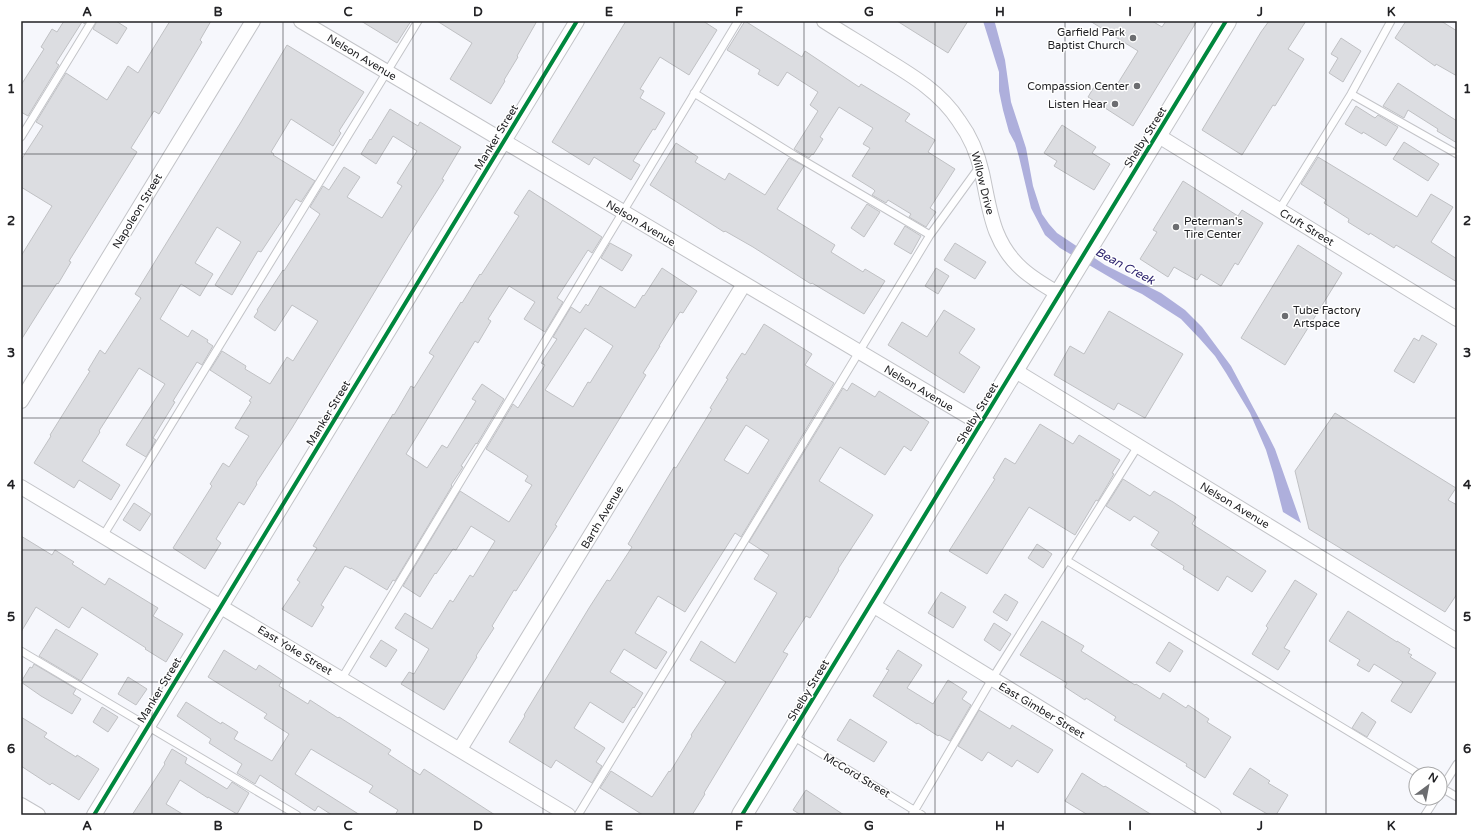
<svg xmlns="http://www.w3.org/2000/svg" width="1478" height="836" viewBox="0 0 1478 836" font-family="'Varela Round',sans-serif">
<style>
.water{fill:#aeafdc}
.building{fill:#dcdde1;stroke:#c0c1c4;fill-rule:evenodd}
.lines{fill:none;stroke-linecap:round;stroke-linejoin:round}
.service-casing{stroke:#c3c4c8;stroke-width:9}
.minor-casing{stroke:#c3c4c8;stroke-width:16}
.secondary-casing{stroke:#c3c4c8;stroke-width:22}
.service{stroke:#fefeff;stroke-width:7}
.minor{stroke:#fefeff;stroke-width:14}
.secondary{stroke:#fefeff;stroke-width:20}
.cycleway-casing{stroke:#fff;stroke-width:6}
.cycleway{stroke:#00873e;stroke-width:4}
.grid{fill:none;stroke:#222225;stroke-width:1;stroke-opacity:0.55}
.poi-dot{fill:#6c6d70;stroke:#fff;stroke-width:1.5}
.labels{text-anchor:middle;stroke-width:3;stroke-linejoin:round;paint-order:stroke}
.poi-label{font-size:11px;fill:#222225;stroke:#fff;text-anchor:end}
.street-label{font-size:11px;fill:#222225;stroke:#fff}
.water-label{font-size:12px;font-style:italic;fill:#302771;stroke:#fff}
.neatline{fill:none;stroke:#222225;stroke-width:1.5}
.grid-label{font-size:13px;text-anchor:middle;font-weight:bold;fill:#222225}
</style>
<rect width="100%" height="100%" fill="#f6f7fc"/>
<path class="water" d="M 983,21 L 994,21 L 995,23 L 1005,60 L 1011,102 L 1026,148 L 1033,186 L 1042,214 L 1049,224 L 1057,233 L 1105,265 L 1161,293 L 1185,310 L 1202,327 L 1231,366 L 1268,435 L 1275,449 L 1301,523 L 1283,512 L 1273,473 L 1266,450 L 1250,413 L 1226,373 L 1215,356 L 1200,339 L 1181,319 L 1142,294 L 1123,285 L 1060,248 L 1045,235 L 1031,208 L 1019,157 L 1015,143 L 1009,132 L 1003,110 L 999,91 L 999,72 Z"/>
<path class="building" d="M 64,21 L 86,21 L 85,24 L 82,22 L 56,63 L 59,65 L 28,116 L 21,112 L 21,85 L 44,49 L 41,47 L 52,29 L 57,32 Z
M 97,21 L 116,21 L 127,28 L 117,44 L 93,29 Z
M 170,21 L 211,21 L 200,40 L 202,42 L 159,114 L 154,111 L 131,148 L 137,152 L 69,261 L 71,262 L 58,284 L 57,283 L 21,340 L 21,256 L 52,206 L 21,187 L 21,160 L 43,126 L 36,122 L 66,73 L 107,100 L 128,66 L 138,73 Z
M 361,21 L 411,21 L 397,43 Z
M 437,21 L 537,21 L 517,56 L 518,57 L 504,80 L 505,81 L 491,104 L 450,79 L 472,43 Z
M 626,21 L 703,21 L 717,30 L 689,75 L 660,57 L 640,89 L 644,91 L 640,98 L 665,113 L 655,130 L 653,129 L 633,161 L 640,165 L 631,180 L 594,157 L 589,165 L 552,142 Z
M 745,21 L 802,57 L 805,51 L 859,87 L 861,84 L 910,114 L 905,121 L 935,140 L 928,152 L 955,169 L 930,208 L 936,212 L 926,227 L 909,217 L 911,214 L 888,200 L 886,203 L 872,195 L 875,191 L 873,189 L 852,176 L 870,148 L 863,144 L 873,128 L 839,107 L 820,137 L 823,139 L 813,155 L 812,154 L 809,158 L 794,149 L 818,111 L 810,105 L 818,92 L 787,72 L 778,86 L 758,74 L 760,70 L 727,50 Z
M 897,21 L 968,21 L 948,53 Z
M 1090,21 L 1152,21 L 1162,27 L 1166,21 L 1197,21 L 1133,126 L 1088,97 L 1097,82 L 1113,91 L 1138,51 Z
M 1269,21 L 1306,21 L 1288,49 L 1304,59 L 1275,106 L 1273,105 L 1242,155 L 1202,130 L 1261,32 Z
M 1406,21 L 1441,21 L 1457,31 L 1457,76 L 1436,64 L 1435,66 L 1395,38 Z
M 1341,38 L 1361,51 L 1343,82 L 1329,73 L 1338,58 L 1331,54 Z
M 287,45 L 364,92 L 339,131 L 341,133 L 333,146 L 291,119 L 271,152 L 274,154 L 273,155 L 315,181 L 301,202 L 296,199 L 261,252 L 258,251 L 232,295 L 215,285 L 241,242 L 217,227 L 195,263 L 213,274 L 200,296 L 181,284 L 160,319 L 188,337 L 192,330 L 208,340 L 207,342 L 213,346 L 202,365 L 197,362 L 173,401 L 175,402 L 153,438 L 156,440 L 146,457 L 126,445 L 165,384 L 139,368 L 99,431 L 100,432 L 82,461 L 120,485 L 111,500 L 79,480 L 74,488 L 34,463 L 51,436 L 50,435 L 90,371 L 88,370 L 100,350 L 105,354 L 141,298 L 135,294 L 241,122 Z
M 1398,83 L 1457,121 L 1457,143 L 1437,131 L 1438,129 L 1408,110 L 1404,118 L 1383,106 Z
M 1356,106 L 1375,118 L 1378,115 L 1398,127 L 1386,146 L 1363,132 L 1362,134 L 1345,124 Z
M 390,109 L 418,126 L 420,122 L 461,147 L 442,179 L 444,180 L 409,235 L 292,428 L 256,483 L 257,484 L 244,505 L 239,502 L 216,539 L 221,543 L 205,569 L 173,548 L 212,486 L 210,484 L 223,463 L 229,467 L 249,436 L 235,428 L 251,402 L 249,401 L 252,397 L 210,370 L 222,351 L 246,366 L 245,369 L 270,384 L 287,357 L 293,361 L 318,321 L 292,305 L 275,331 L 254,317 L 258,311 L 257,310 L 283,270 L 284,271 L 320,214 L 310,207 L 323,186 L 329,190 L 344,167 L 360,177 L 347,197 L 382,218 L 402,186 L 397,183 L 417,151 L 393,136 L 376,164 L 361,154 L 370,139 L 371,140 Z
M 1062,125 L 1096,147 L 1092,153 L 1110,164 L 1094,190 L 1054,166 L 1057,161 L 1044,153 Z
M 1404,142 L 1439,164 L 1428,181 L 1393,159 Z
M 676,143 L 698,157 L 695,162 L 725,180 L 729,173 L 765,195 L 789,158 L 804,166 L 777,209 L 835,245 L 831,252 L 863,272 L 865,269 L 885,281 L 864,314 L 812,283 L 811,284 L 753,247 L 725,231 L 724,232 L 650,185 Z
M 1318,157 L 1417,217 L 1431,194 L 1453,207 L 1431,242 L 1457,259 L 1457,282 L 1396,245 L 1394,248 L 1370,233 L 1369,235 L 1348,222 L 1349,219 L 1324,203 L 1326,200 L 1301,184 Z
M 1183,181 L 1238,216 L 1242,210 L 1263,223 L 1238,265 L 1235,263 L 1221,286 L 1201,274 L 1197,280 L 1174,267 L 1168,277 L 1140,259 L 1157,232 L 1153,230 Z
M 529,190 L 602,237 L 592,253 L 588,250 L 557,298 L 563,302 L 545,332 L 524,319 L 535,302 L 509,286 L 488,319 L 491,321 L 478,343 L 475,341 L 406,454 L 427,468 L 442,445 L 447,448 L 476,401 L 472,399 L 482,384 L 504,399 L 477,444 L 476,443 L 461,466 L 463,467 L 451,485 L 452,486 L 395,581 L 393,580 L 387,590 L 351,568 L 351,569 L 345,566 L 321,605 L 324,607 L 312,627 L 282,609 L 300,582 L 297,580 L 317,548 L 313,546 L 393,414 L 394,415 L 411,386 L 414,388 L 434,356 L 429,353 L 461,302 L 462,303 L 480,274 L 481,275 L 519,216 L 514,213 Z
M 867,204 L 880,212 L 864,237 L 851,228 Z
M 905,226 L 921,236 L 911,254 L 894,244 Z
M 610,243 L 632,255 L 622,271 L 601,258 Z
M 955,243 L 986,262 L 975,279 L 944,260 Z
M 1298,245 L 1342,273 L 1285,365 L 1241,338 Z
M 662,268 L 697,291 L 683,313 L 680,312 L 659,346 L 660,346 L 643,373 L 646,375 L 555,525 L 557,526 L 516,591 L 514,590 L 492,626 L 494,628 L 476,656 L 477,657 L 444,710 L 401,684 L 409,672 L 414,674 L 429,649 L 395,628 L 405,613 L 432,629 L 450,600 L 453,602 L 470,575 L 473,577 L 495,541 L 471,526 L 456,550 L 453,549 L 436,574 L 435,573 L 420,597 L 403,586 L 460,491 L 509,522 L 532,485 L 525,481 L 528,476 L 486,449 L 513,404 L 518,408 L 545,365 L 541,363 L 557,339 L 553,337 L 571,307 L 580,313 L 586,304 L 588,306 L 600,286 L 635,308 L 643,295 L 644,296 ZM 585,328 L 613,346 L 590,383 L 588,382 L 573,407 L 545,390 Z
M 936,268 L 949,276 L 938,294 L 925,286 Z
M 944,310 L 975,329 L 959,353 L 980,367 L 964,393 L 888,345 L 902,322 L 927,337 Z
M 1109,311 L 1183,354 L 1145,418 L 1118,403 L 1114,410 L 1054,375 L 1070,346 L 1084,354 Z
M 764,324 L 812,354 L 805,365 L 834,383 L 741,537 L 735,533 L 685,612 L 658,596 L 635,633 L 667,652 L 656,669 L 624,649 L 610,672 L 643,693 L 634,708 L 633,707 L 623,723 L 590,702 L 574,728 L 605,748 L 596,762 L 602,766 L 592,783 L 556,760 L 551,768 L 509,742 L 525,716 L 524,715 L 589,608 L 607,580 L 610,581 L 632,547 L 628,544 L 674,467 L 676,468 L 698,432 L 712,409 L 710,408 L 728,379 L 726,378 L 742,353 L 745,355 ZM 746,425 L 769,440 L 748,474 L 724,460 Z
M 1422,335 L 1437,344 L 1414,383 L 1394,371 L 1414,338 L 1419,341 Z
M 852,383 L 875,397 L 879,391 L 929,422 L 911,451 L 904,446 L 885,475 L 840,447 L 819,481 L 873,515 L 838,569 L 839,570 L 810,618 L 806,616 L 783,652 L 788,654 L 704,793 L 705,794 L 692,815 L 643,815 L 600,788 L 611,771 L 652,797 L 669,771 L 670,772 L 692,736 L 691,735 L 726,682 L 690,660 L 701,641 L 735,663 L 777,593 L 754,579 L 769,555 L 749,542 L 843,388 L 847,391 Z
M 1335,413 L 1456,488 L 1448,500 L 1457,505 L 1457,594 L 1445,612 L 1309,529 L 1295,471 Z
M 1040,424 L 1073,444 L 1079,435 L 1120,460 L 1112,473 L 1114,474 L 1098,501 L 1096,500 L 1075,535 L 1029,507 L 987,574 L 949,551 L 995,479 L 993,478 L 1005,458 L 1015,464 Z
M 1123,479 L 1150,496 L 1154,491 L 1173,502 L 1196,517 L 1192,524 L 1266,571 L 1252,592 L 1227,576 L 1218,591 L 1183,569 L 1184,566 L 1151,545 L 1159,532 L 1134,516 L 1130,521 L 1106,506 Z
M 134,503 L 151,514 L 140,531 L 123,520 Z
M 21,536 L 52,555 L 55,550 L 74,562 L 72,564 L 105,585 L 109,578 L 158,608 L 153,616 L 183,634 L 166,662 L 145,649 L 146,648 L 82,607 L 69,628 L 36,607 L 21,632 Z
M 1037,544 L 1052,554 L 1043,568 L 1028,558 Z
M 1295,580 L 1317,594 L 1284,648 L 1290,651 L 1278,670 L 1252,654 L 1268,628 L 1266,626 Z
M 941,592 L 966,607 L 953,628 L 928,613 Z
M 1005,594 L 1018,602 L 1007,621 L 993,612 Z
M 1348,611 L 1397,642 L 1397,641 L 1410,649 L 1408,653 L 1412,655 L 1410,657 L 1436,673 L 1411,713 L 1391,701 L 1403,682 L 1374,664 L 1369,672 L 1357,665 L 1360,660 L 1329,641 Z
M 1042,621 L 1084,646 L 1081,651 L 1135,685 L 1136,684 L 1160,699 L 1163,693 L 1186,708 L 1188,705 L 1209,719 L 1207,722 L 1231,737 L 1205,778 L 1186,766 L 1187,764 L 1114,720 L 1116,717 L 1086,698 L 1085,700 L 1065,687 L 1067,683 L 1020,655 Z
M 994,623 L 1011,634 L 1000,651 L 984,640 Z
M 56,629 L 98,654 L 81,681 L 39,656 Z
M 381,640 L 397,650 L 386,667 L 370,657 Z
M 1169,642 L 1183,651 L 1170,672 L 1156,663 Z
M 224,650 L 256,670 L 259,665 L 282,680 L 279,686 L 308,704 L 310,700 L 338,718 L 339,717 L 391,750 L 388,754 L 420,775 L 424,769 L 495,815 L 395,815 L 398,810 L 369,792 L 373,786 L 311,749 L 295,774 L 360,815 L 332,815 L 318,806 L 315,811 L 260,775 L 255,784 L 237,773 L 242,764 L 209,743 L 211,739 L 177,716 L 186,702 L 221,724 L 222,722 L 238,732 L 234,739 L 272,761 L 289,734 L 264,718 L 267,714 L 208,677 Z
M 898,650 L 922,665 L 907,688 L 933,704 L 948,680 L 967,692 L 962,699 L 971,705 L 950,741 L 939,735 L 938,736 L 918,723 L 917,724 L 873,696 L 889,670 L 886,669 Z
M 34,664 L 76,689 L 73,694 L 81,699 L 72,714 L 41,696 L 21,682 L 30,667 L 32,668 Z
M 128,677 L 147,689 L 136,705 L 118,694 Z
M 102,707 L 118,717 L 108,732 L 93,722 Z
M 979,710 L 1010,729 L 1012,725 L 1053,750 L 1038,773 L 1017,760 L 1012,767 L 988,752 L 982,761 L 958,746 Z
M 1362,712 L 1376,722 L 1367,737 L 1352,728 Z
M 21,717 L 47,733 L 44,737 L 76,757 L 77,755 L 99,769 L 79,800 L 52,783 L 50,785 L 21,766 Z
M 850,719 L 887,742 L 874,762 L 837,740 Z
M 172,749 L 187,758 L 185,763 L 227,789 L 232,782 L 249,793 L 237,814 L 208,797 L 208,798 L 180,780 L 166,804 L 184,815 L 132,815 L 165,764 L 164,763 Z
M 1250,768 L 1270,781 L 1268,783 L 1288,795 L 1276,815 L 1269,815 L 1233,794 Z
M 1082,773 L 1104,787 L 1105,786 L 1152,815 L 1088,815 L 1065,801 Z
M 806,790 L 844,815 L 801,815 L 793,810 Z"/>
<g class="lines">
<g class="service-casing">
<path id="service" d="M 694,93 L 794,155 L 930,235
M 1351,94 L 1457,154
M 21,137 L 92,21
M 1279,210 L 1351,94 L 1391,21
M 103,536 L 418,21
M 1066,560 L 1419,774
M 21,651 L 297,815
M 342,678 L 738,21
M 791,735 L 922,815
M 1440,787 L 1457,797
M 1440,791 L 1457,764
M 578,815 L 930,235 L 980,166
M 912,815 L 992,679 L 1138,446
M 1425,815 L 1436,798"/>
</g>
<g class="minor-casing">
<path id="minor" d="M 301,21 L 981,424
M 824,21 C 844,34 865,46 885,59 C 913,76 941,93 959,121 C 970,136 978,155 982,173 C 990,210 992,242 1022,269 C 1033,279 1047,287 1059,294
M 1157,135 L 1457,319
M 1014,370 L 1457,641
M 21,401 L 253,21
M 21,487 L 568,815
M 871,604 L 1214,815
M 460,749 L 744,284
M 21,805 L 38,815
M 94,815 L 577,21"/>
</g>
<g class="secondary-casing">
<path id="secondary" d="M 742,815 L 1226,21"/>
</g>
<use href="#service" class="service"/>
<use href="#minor" class="minor"/>
<use href="#secondary" class="secondary"/>
<g class="cycleway-casing">
<path id="cycleway" d="M 94,815 L 577,21
M 742,815 L 1226,21"/>
</g>
<use href="#cycleway" class="cycleway"/>
</g>
<path class="grid" d="M 152,21 L 152,815M 283,21 L 283,815M 413,21 L 413,815M 543,21 L 543,815M 674,21 L 674,815M 804,21 L 804,815M 935,21 L 935,815M 1065,21 L 1065,815M 1195,21 L 1195,815M 1326,21 L 1326,815M 21,154 L 1457,154M 21,286 L 1457,286M 21,418 L 1457,418M 21,550 L 1457,550M 21,682 L 1457,682"/>
<g class="poi-dot">
<circle cx="1133" cy="38" r="4"/>
<circle cx="1137" cy="86" r="4"/>
<circle cx="1115" cy="104" r="4"/>
<circle cx="1176" cy="227" r="4"/>
<circle cx="1285" cy="316" r="4"/>
</g>
<g class="labels">
<g class="poi-label">
<text x="1125" y="36">Garfield Park<tspan x="1125" dy="13">Baptist Church</tspan></text>
<text x="1129" y="90">Compassion Center</text>
<text x="1107" y="108">Listen Hear</text>
<text x="1184" y="225" text-anchor="start">Peterman's<tspan x="1184" dy="13">Tire Center</tspan></text>
<text x="1293" y="314" text-anchor="start">Tube Factory<tspan x="1293" dy="13">Artspace</tspan></text>
</g>
<g class="street-label">
<text transform="translate(362 57) rotate(31)" y="4">Nelson Avenue</text>
<text transform="translate(496 137) rotate(-59)" y="4">Manker Street</text>
<text transform="translate(1145 137) rotate(-58)" y="4">Shelby Street</text>
<text transform="translate(983 183) rotate(76)" y="4">Willow Drive</text>
<text transform="translate(137 211) rotate(-59)" y="4">Napoleon Street</text>
<text transform="translate(641 223) rotate(31)" y="4">Nelson Avenue</text>
<text transform="translate(1307 227) rotate(31)" y="4">Cruft Street</text>
<text transform="translate(919 388) rotate(31)" y="4">Nelson Avenue</text>
<text transform="translate(328 413) rotate(-59)" y="4">Manker Street</text>
<text transform="translate(977 413) rotate(-59)" y="4">Shelby Street</text>
<text transform="translate(1235 505) rotate(31)" y="4">Nelson Avenue</text>
<text transform="translate(602 517) rotate(-59)" y="4">Barth Avenue</text>
<text transform="translate(295 650) rotate(31)" y="4">East Yoke Street</text>
<text transform="translate(159 690) rotate(-59)" y="4">Manker Street</text>
<text transform="translate(808 690) rotate(-59)" y="4">Shelby Street</text>
<text transform="translate(1042 710) rotate(31)" y="4">East Gimber Street</text>
<text transform="translate(857 775) rotate(31)" y="4">McCord Street</text>
</g>
<g class="water-label">
<text transform="translate(1125 266) rotate(28)" y="4">Bean Creek</text>
</g>
</g>
<rect width="1478" height="836" fill="none" stroke="#ffffff" stroke-width="44"/>
<g transform="translate(1428 786) rotate(32)"><circle r="19" fill="#ffffff" stroke="#a7a7a8"/>
<path d="M0-3L7 15L0 10L-7 15Z" fill="#6c6d70"/>
<text y="-6" font-size="11" font-weight="bold" text-anchor="middle" fill="#222225">N</text>
</g>
<rect x="22" y="22" width="1434" height="792" class="neatline"/>
<g class="grid-label">
<text x="87" y="16">A</text>
<text x="218" y="16">B</text>
<text x="348" y="16">C</text>
<text x="478" y="16">D</text>
<text x="609" y="16">E</text>
<text x="739" y="16">F</text>
<text x="869" y="16">G</text>
<text x="1000" y="16">H</text>
<text x="1130" y="16">I</text>
<text x="1260" y="16">J</text>
<text x="1391" y="16">K</text>
<text x="11" y="93">1</text>
<text x="1467" y="93">1</text>
<text x="11" y="225">2</text>
<text x="1467" y="225">2</text>
<text x="11" y="357">3</text>
<text x="1467" y="357">3</text>
<text x="11" y="489">4</text>
<text x="1467" y="489">4</text>
<text x="11" y="621">5</text>
<text x="1467" y="621">5</text>
<text x="11" y="753">6</text>
<text x="1467" y="753">6</text>
<text x="87" y="830">A</text>
<text x="218" y="830">B</text>
<text x="348" y="830">C</text>
<text x="478" y="830">D</text>
<text x="609" y="830">E</text>
<text x="739" y="830">F</text>
<text x="869" y="830">G</text>
<text x="1000" y="830">H</text>
<text x="1130" y="830">I</text>
<text x="1260" y="830">J</text>
<text x="1391" y="830">K</text>
</g>
</svg>
